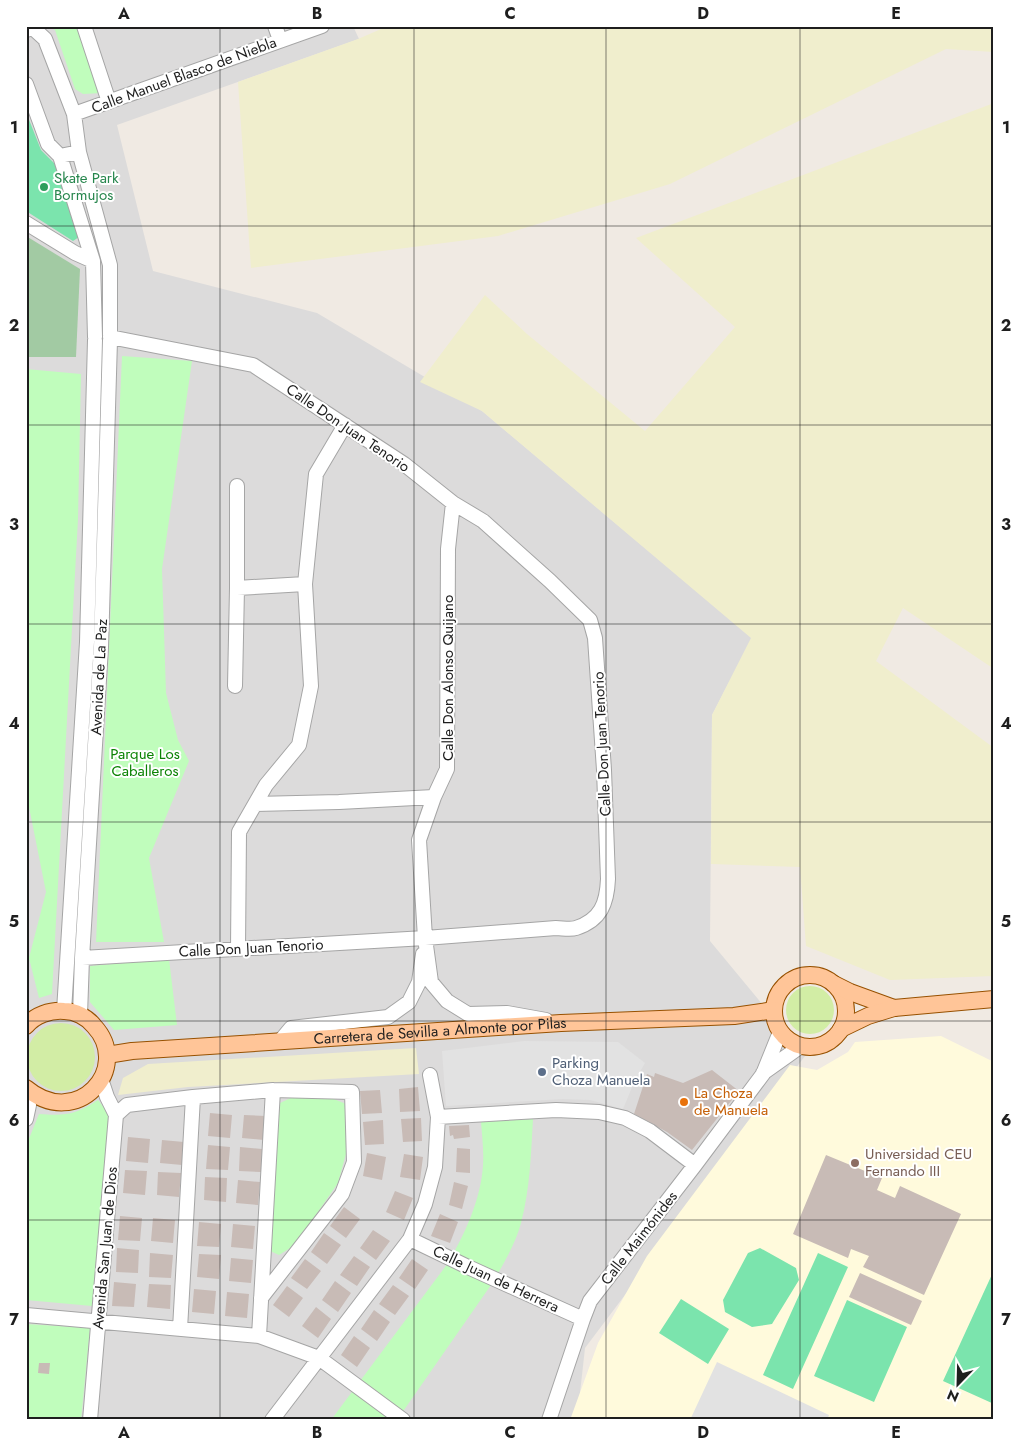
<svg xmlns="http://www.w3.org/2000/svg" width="1020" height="1446" viewBox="0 0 1020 1446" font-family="Jost,sans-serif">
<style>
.residential{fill:#dcdbdb}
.education{fill:#fffadc}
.farmland{fill:#f0eecd}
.grass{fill:#d2eda5}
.cemetery{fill:#a2caa3}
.park{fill:#c0fdbc}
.pitch{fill:#7be4ad}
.parking{fill:#e2e2e2}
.building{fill:#c8bbb6}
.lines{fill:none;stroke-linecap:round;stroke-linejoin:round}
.minor-casing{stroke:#a5a5a5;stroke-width:16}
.major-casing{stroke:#975100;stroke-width:18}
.minor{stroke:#fff;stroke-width:14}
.major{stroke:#ffc598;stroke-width:16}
.grid{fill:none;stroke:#1e1e1e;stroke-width:1;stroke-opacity:0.55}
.leisure-dot{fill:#2e9e5b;stroke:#fff;stroke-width:2}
.service-dot{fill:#5c6f8a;stroke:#fff;stroke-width:2}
.food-dot{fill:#e8710a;stroke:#fff;stroke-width:2}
.education-dot{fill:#8d6e63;stroke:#fff;stroke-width:2}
.labels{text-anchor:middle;stroke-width:4;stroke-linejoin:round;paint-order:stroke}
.street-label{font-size:15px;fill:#1e1e1e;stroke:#fff}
.leisure-label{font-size:15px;fill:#27864d;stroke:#fff;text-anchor:start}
.park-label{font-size:15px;fill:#0b8304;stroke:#fff}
.service-label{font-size:15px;fill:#4e5e75;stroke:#fff;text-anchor:start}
.food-label{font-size:15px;fill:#c56008;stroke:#fff;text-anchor:start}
.education-label{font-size:15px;fill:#785e54;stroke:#fff;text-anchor:start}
.neatline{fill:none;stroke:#1e1e1e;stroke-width:2}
.grid-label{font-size:16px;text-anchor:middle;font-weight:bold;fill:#1e1e1e}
</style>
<rect width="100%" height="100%" fill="#f0eae3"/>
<path class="residential" d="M 26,26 L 353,26 L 359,39 L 117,125 L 153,271 L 317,313 L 482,411 L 752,638 L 712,715 L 710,941 L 805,1056 L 585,1348 L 577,1420 L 26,1420 Z"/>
<path class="education" d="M 941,1036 L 994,1062 L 994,1420 L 570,1420 L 598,1343 L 647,1256 L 790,1065 L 817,1070 L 848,1052 L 855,1042 Z"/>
<path class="farmland" d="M 388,26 L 994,26 L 994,52 L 946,49 L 670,184 L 498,236 L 251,268 L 238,82 L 358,39 Z
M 994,103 L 994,669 L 903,608 L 876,661 L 994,748 L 994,976 L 890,980 L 806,946 L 800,867 L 711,864 L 712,715 L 751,638 L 482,411 L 420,382 L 485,295 L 527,334 L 645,431 L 735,327 L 636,238 Z
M 416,1048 L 419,1074 L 188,1087 L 118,1095 L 123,1078 L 148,1064 Z"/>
<path class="grass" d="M786 1010a24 24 0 1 1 48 0a24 24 0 1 1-48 0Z
M27 1057a34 34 0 1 1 68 0a34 34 0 1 1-68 0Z"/>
<path class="cemetery" d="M 26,236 L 80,269 L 76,357 L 26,357 Z"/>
<path class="park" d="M 50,26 L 77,26 L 102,93 L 83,94 L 75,89 L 55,30 Z
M 122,356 L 192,361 L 162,569 L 166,693 L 178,740 L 189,761 L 149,858 L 164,942 L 96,942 Z
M 26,369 L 81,374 L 78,519 L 52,994 L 39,998 L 29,958 L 46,892 L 26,792 Z
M 169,959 L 177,1025 L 114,1030 L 90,1002 L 90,966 Z
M 297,1095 L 329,1097 L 346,1104 L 347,1150 L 338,1183 L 295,1245 L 279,1255 L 268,1250 L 280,1103 Z
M 98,1100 L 109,1114 L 92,1306 L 26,1300 L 26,1146 L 39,1114 C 65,1116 75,1115 98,1100 Z
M 533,1119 C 531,1154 530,1189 521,1223 C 516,1243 502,1267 491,1285 L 397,1420 L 331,1420 L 448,1263 C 465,1234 481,1199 483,1165 C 484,1151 482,1136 481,1122 Z
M 26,1324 L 90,1328 L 81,1420 L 26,1420 Z"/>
<path class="pitch" d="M 26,112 L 41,150 L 55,164 L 79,237 L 73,241 L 26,211 Z
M 760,1248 L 796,1268 L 799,1280 L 772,1324 L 752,1327 L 725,1312 L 723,1300 L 748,1253 Z
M 818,1253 L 848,1267 L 793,1389 L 763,1375 Z
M 994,1270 L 994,1404 L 943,1381 Z
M 681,1299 L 729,1329 L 708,1364 L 659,1333 Z
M 847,1300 L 907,1327 L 874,1402 L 814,1376 Z"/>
<path class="parking" d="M 524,1041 L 618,1042 L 645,1063 L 635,1080 L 623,1109 L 590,1100 L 563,1099 L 446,1106 L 442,1051 Z
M 717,1362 L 829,1415 L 827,1420 L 690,1420 Z"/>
<path class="building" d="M 712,1070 L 739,1091 L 692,1150 L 667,1132 L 634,1114 L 647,1074 L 654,1077 L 655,1073 L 683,1083 Z
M 418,1087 L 420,1111 L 400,1112 L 399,1089 Z
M 380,1090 L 382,1113 L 362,1114 L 360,1091 Z
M 210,1113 L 232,1115 L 230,1138 L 208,1136 Z
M 244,1115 L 266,1116 L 264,1140 L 242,1138 Z
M 421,1118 L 422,1141 L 403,1142 L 401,1119 Z
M 383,1120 L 384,1144 L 365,1145 L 363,1122 Z
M 469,1125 L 470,1137 L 454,1139 L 453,1135 L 450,1136 L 449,1126 Z
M 128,1137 L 150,1139 L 148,1163 L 126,1161 Z
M 162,1140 L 184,1142 L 182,1165 L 160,1163 Z
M 208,1145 L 230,1147 L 228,1170 L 206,1169 Z
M 240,1147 L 262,1149 L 261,1172 L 239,1171 Z
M 457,1148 L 470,1149 L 470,1173 L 456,1172 Z
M 367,1153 L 386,1157 L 382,1180 L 363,1176 Z
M 404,1154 L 423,1157 L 420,1180 L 400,1177 Z
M 826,1155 L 882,1178 L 877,1190 L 895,1198 L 900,1186 L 961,1214 L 924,1295 L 863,1267 L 869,1256 L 851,1249 L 848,1258 L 793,1234 Z
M 125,1170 L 147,1171 L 145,1195 L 123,1193 Z
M 158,1172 L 181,1173 L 179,1197 L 157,1195 Z
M 205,1177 L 227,1178 L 226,1202 L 204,1200 Z
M 238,1180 L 260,1182 L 258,1205 L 236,1203 Z
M 454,1182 L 468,1186 L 462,1209 L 449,1205 Z
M 395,1191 L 413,1198 L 404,1220 L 386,1212 Z
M 344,1207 L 360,1219 L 346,1238 L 330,1226 Z
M 440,1214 L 458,1222 L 450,1243 L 431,1236 Z
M 120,1216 L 142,1218 L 140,1241 L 118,1240 Z
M 153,1218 L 175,1220 L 173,1243 L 151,1241 Z
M 199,1222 L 221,1224 L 219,1247 L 197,1246 Z
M 233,1224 L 255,1226 L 253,1249 L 231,1247 Z
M 373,1230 L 390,1241 L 376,1260 L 360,1248 Z
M 324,1233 L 341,1245 L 327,1264 L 311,1252 Z
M 117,1248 L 139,1250 L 138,1273 L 116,1272 Z
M 150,1253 L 173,1255 L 171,1278 L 149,1277 Z
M 199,1254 L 221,1255 L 219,1279 L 197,1277 Z
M 354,1256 L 370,1267 L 357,1286 L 340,1275 Z
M 231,1258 L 253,1260 L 251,1283 L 229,1281 Z
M 305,1259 L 321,1271 L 307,1289 L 291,1278 Z
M 412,1259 L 428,1270 L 415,1289 L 399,1278 Z
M 860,1273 L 922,1301 L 911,1325 L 849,1297 Z
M 335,1281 L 351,1293 L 338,1312 L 322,1300 Z
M 114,1282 L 136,1284 L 134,1307 L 112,1306 Z
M 149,1284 L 171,1285 L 170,1309 L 147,1307 Z
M 393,1285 L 409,1296 L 395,1315 L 379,1304 Z
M 287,1286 L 303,1298 L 289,1317 L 273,1305 Z
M 194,1289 L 216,1291 L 214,1314 L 192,1312 Z
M 227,1292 L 249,1294 L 247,1318 L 225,1316 Z
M 316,1307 L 331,1319 L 318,1338 L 302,1326 Z
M 374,1310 L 390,1322 L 377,1341 L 361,1329 Z
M 354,1336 L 370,1348 L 357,1367 L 341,1355 Z
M 39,1363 L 50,1363 L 49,1374 L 38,1373 Z"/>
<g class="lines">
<g class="minor-casing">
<path id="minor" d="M 84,26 L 109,102
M 275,26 L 280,40
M 26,30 L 33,28 L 45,39 L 74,114 L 79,152 L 60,156 L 48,144 L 26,84
M 74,114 L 322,26
M 79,152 L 110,265 L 110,335
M 60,156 L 93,261 L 95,337
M 26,223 L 75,253 L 93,261
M 237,486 L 237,588
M 453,503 L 448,549 L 447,769 L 434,797 L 419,840 L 425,938 L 431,982 L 447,1001 L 468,1014 L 507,1013 L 546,1020
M 235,686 L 237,588 L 305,584
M 255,804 L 339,802 L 434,797
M 238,949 L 239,832 L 266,785 L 299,745 L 311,686 L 305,584 L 316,474 L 345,425
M 82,958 L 425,938 L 556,928 C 562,928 570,930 576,928 C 601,920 607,903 608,879 L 604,770 L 595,638 L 590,620 L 550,581 L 483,521 L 453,503 L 404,464 L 253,365 L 110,337
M 64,1011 L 87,642 L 95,340
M 80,1015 L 82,958 L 101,647 L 110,340
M 281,1040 L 291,1028 L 388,1017 L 409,1002 L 419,982 L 423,954
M 763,1073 L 801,1046
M 26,1091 L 29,1105 L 26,1119
M 116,1115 L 127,1105 L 193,1097 L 273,1090 L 352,1092 L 354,1162 L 342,1194 L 261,1298
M 438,1117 L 556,1110 L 599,1112 L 625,1118 L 650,1131 L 695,1165
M 410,1239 L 468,1267 L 583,1319
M 26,1315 L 259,1336 L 319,1358 L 403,1420
M 180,1329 L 193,1097
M 259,1336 L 273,1090
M 90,1420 L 116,1115 L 107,1097 L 101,1079
M 272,1420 L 410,1239 L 425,1204 L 435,1167 L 438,1117 L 430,1075
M 549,1420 L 583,1319 L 590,1301 L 695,1165 L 763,1074 L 780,1032"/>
</g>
<g class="major-casing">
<g id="major">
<circle cx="810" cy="1011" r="36"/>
<path d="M 834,984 L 850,992 L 894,1008"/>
<path d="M 26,1026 C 35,1015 50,1010 64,1011 C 75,1011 87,1017 94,1026 C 133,1068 77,1131 26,1088"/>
<path d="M 841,1029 L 868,1016 L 894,1008 L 994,999"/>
<path id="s1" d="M 107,1055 L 132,1051 L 561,1023 L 734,1016 L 774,1010"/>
</g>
</g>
<use href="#minor" class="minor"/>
<use href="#major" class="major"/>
</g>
<path class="grid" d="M 220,26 L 220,1420M 414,26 L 414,1420M 606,26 L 606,1420M 800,26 L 800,1420M 26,226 L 994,226M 26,425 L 994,425M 26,624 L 994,624M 26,822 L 994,822M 26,1021 L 994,1021M 26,1220 L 994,1220"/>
<circle class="leisure-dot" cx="44" cy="187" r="5"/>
<circle class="service-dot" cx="542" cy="1072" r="5"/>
<circle class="food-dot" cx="684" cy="1102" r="5"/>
<circle class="education-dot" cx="855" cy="1163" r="5"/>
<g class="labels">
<g class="street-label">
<text transform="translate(184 75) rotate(-20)" y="5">Calle Manuel Blasco de Niebla</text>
<text transform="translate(348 428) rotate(34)" y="5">Calle Don Juan Tenorio</text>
<text transform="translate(99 677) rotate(-87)" y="5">Avenida de La Paz</text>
<text transform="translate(448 678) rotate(-90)" y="5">Calle Don Alonso Quijano</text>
<text transform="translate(602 744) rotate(-93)" y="5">Calle Don Juan Tenorio</text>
<text transform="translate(251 948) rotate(-3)" y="5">Calle Don Juan Tenorio</text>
<text dy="5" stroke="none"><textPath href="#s1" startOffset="334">Carretera de Sevilla a Almonte por Pilas</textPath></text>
<text transform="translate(639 1238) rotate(-52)" y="5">Calle Maimónides</text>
<text transform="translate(105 1248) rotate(-85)" y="5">Avenida San Juan de Dios</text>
<text transform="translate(496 1279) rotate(25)" y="5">Calle Juan de Herrera</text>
</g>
<g class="leisure-label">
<text x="54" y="183">Skate Park<tspan x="54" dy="17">Bormujos</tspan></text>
</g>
<g class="park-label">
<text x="145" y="759">Parque Los<tspan x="145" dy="17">Caballeros</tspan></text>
</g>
<g class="service-label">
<text x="552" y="1068">Parking<tspan x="552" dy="17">Choza Manuela</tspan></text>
</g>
<g class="food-label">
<text x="694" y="1098">La Choza<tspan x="694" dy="17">de Manuela</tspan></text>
</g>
<g class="education-label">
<text x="865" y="1159">Universidad CEU<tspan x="865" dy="17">Fernando III</tspan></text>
</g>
</g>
<rect width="1020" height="1446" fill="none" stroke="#ffffff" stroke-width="55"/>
<g transform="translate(958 1384) rotate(203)" stroke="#ffffff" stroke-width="4" paint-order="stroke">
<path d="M0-4L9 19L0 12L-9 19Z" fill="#1e1e1e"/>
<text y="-8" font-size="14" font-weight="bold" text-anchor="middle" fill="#1e1e1e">N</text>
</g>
<rect x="28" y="28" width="964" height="1390" class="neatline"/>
<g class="grid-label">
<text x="124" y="19">A</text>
<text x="317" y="19">B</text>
<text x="510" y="19">C</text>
<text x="703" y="19">D</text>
<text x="896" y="19">E</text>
<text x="14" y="133">1</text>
<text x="1006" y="133">1</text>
<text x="14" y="331">2</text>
<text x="1006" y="331">2</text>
<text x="14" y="530">3</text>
<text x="1006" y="530">3</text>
<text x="14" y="729">4</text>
<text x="1006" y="729">4</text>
<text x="14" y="927">5</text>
<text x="1006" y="927">5</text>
<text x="14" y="1126">6</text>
<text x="1006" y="1126">6</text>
<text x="14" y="1325">7</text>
<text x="1006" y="1325">7</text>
<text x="124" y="1438">A</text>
<text x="317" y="1438">B</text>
<text x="510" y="1438">C</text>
<text x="703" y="1438">D</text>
<text x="896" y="1438">E</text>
</g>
</svg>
